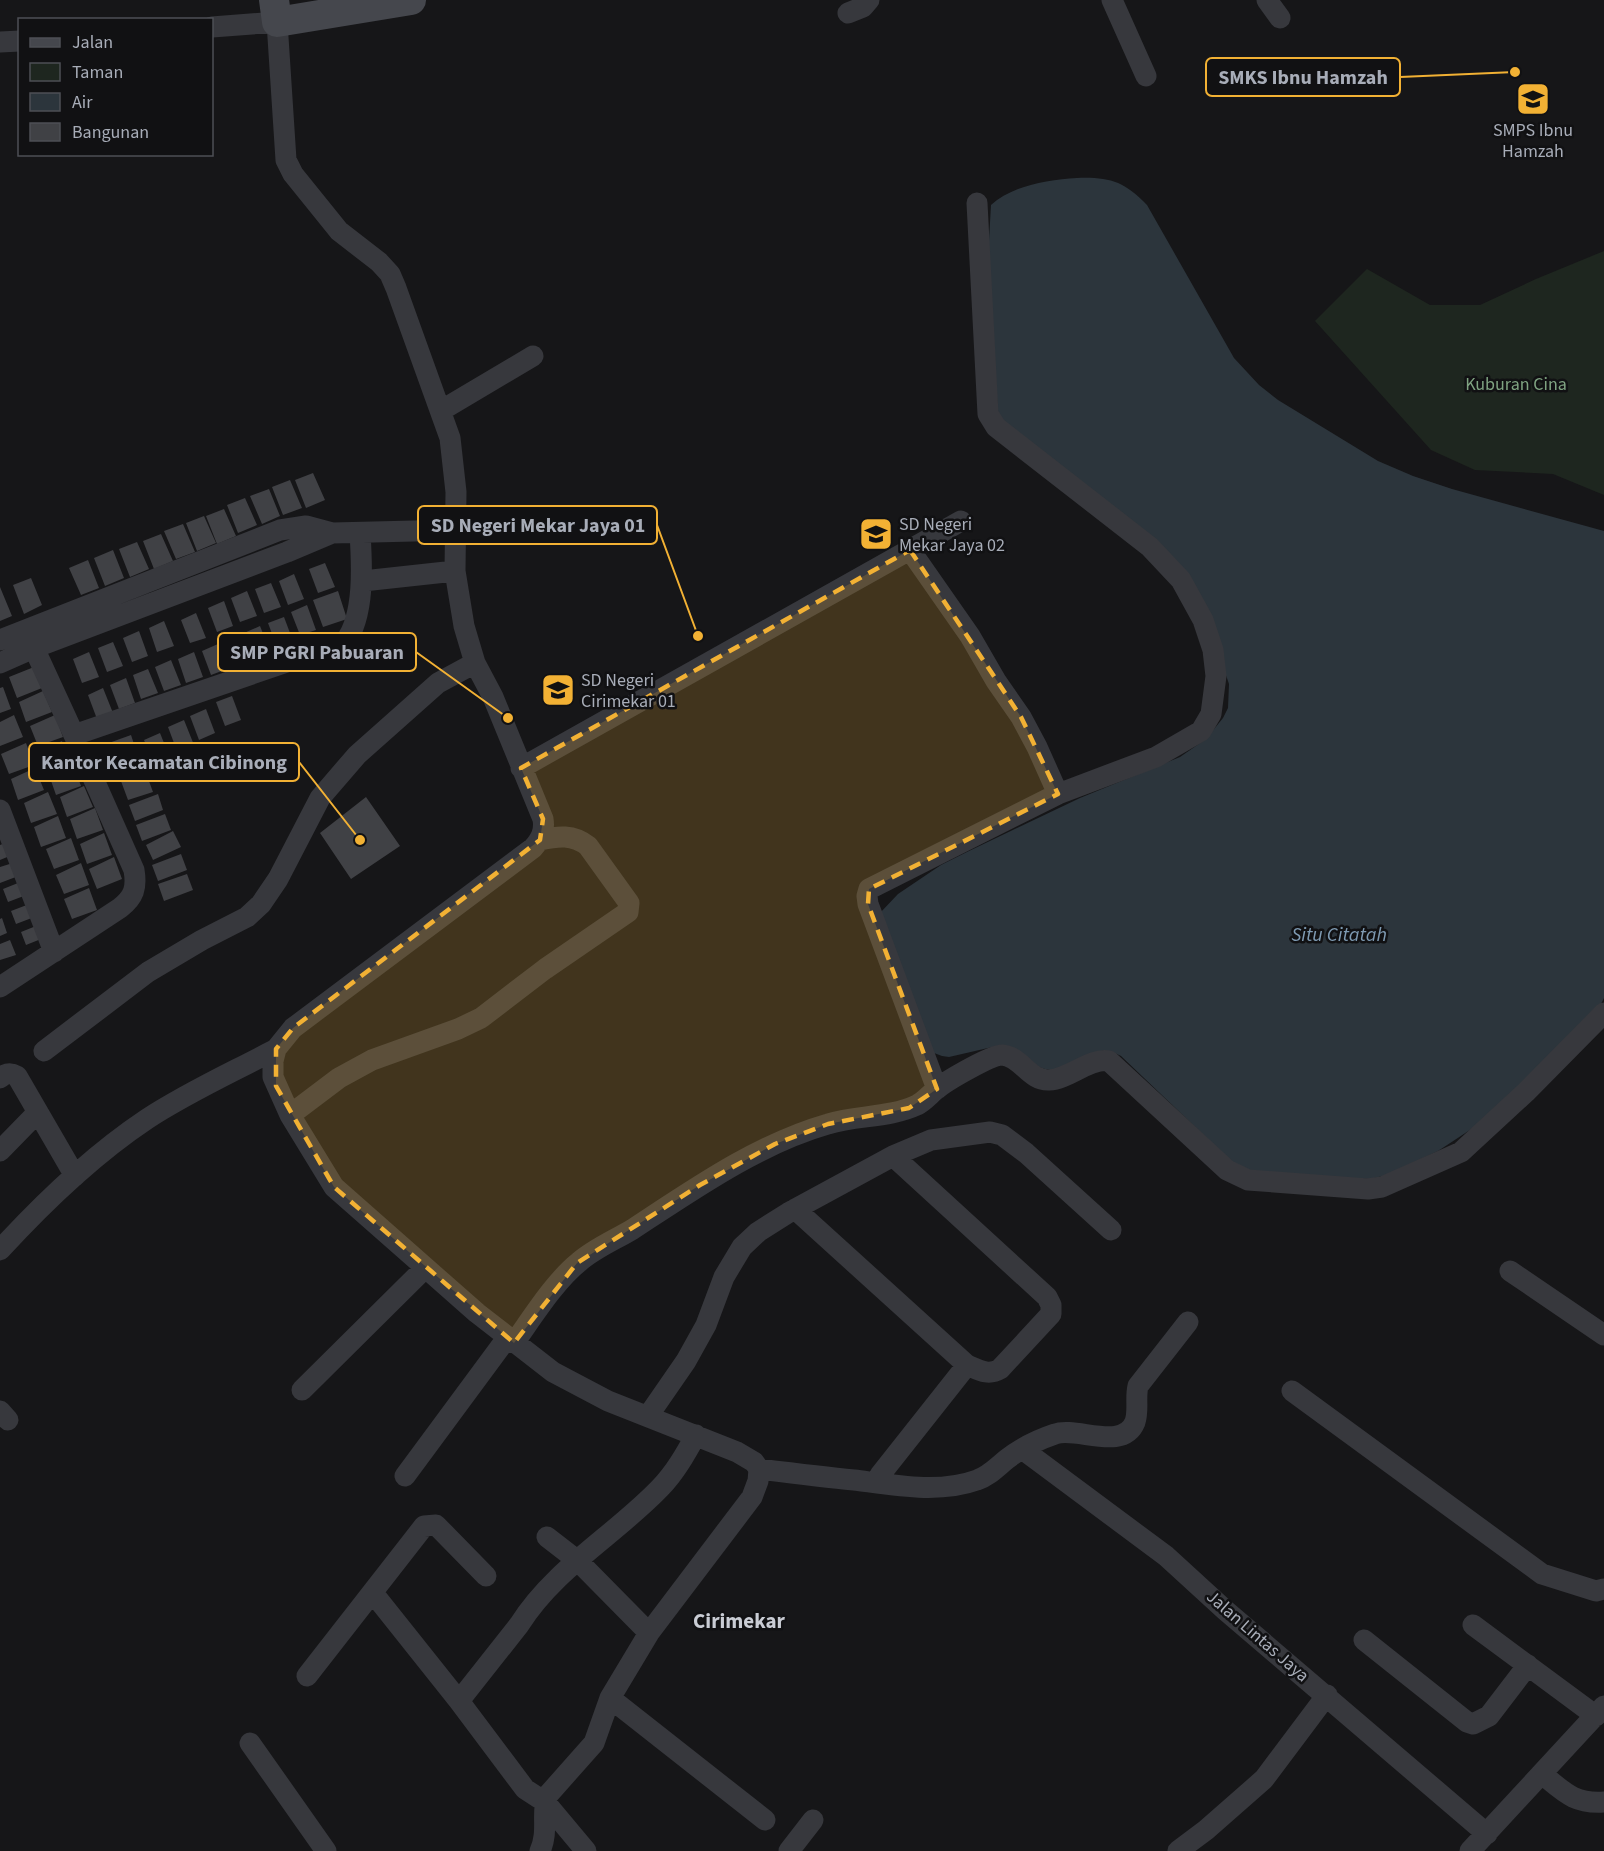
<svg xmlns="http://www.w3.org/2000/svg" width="1604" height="1851" viewBox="0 0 1604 1851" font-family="'Source Sans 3',sans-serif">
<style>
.green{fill:#1e261f}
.water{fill:#2c353c}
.building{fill:#404145}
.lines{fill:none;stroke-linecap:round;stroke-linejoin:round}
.street{stroke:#37383d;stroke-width:21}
.secondary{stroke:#45474d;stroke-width:30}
.marked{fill:#f2b134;fill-opacity:0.2;stroke:#f2b134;stroke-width:4.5;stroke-dasharray:12 8;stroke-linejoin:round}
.labels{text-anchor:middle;stroke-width:5;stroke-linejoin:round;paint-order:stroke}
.poi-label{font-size:18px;fill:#a8adb8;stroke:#111113;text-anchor:start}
.park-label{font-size:18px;fill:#7fa381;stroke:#111113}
.street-label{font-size:18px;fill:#a8adb8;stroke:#111113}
.water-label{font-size:20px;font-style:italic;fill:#7f9bb3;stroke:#111113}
.quarter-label{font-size:21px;font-weight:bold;fill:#c9ccd4;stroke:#111113}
.leader{fill:none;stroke:#f2b134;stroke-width:2}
.callout-dot{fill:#f2b134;stroke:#111113;stroke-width:2}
.callout{fill:#111113;stroke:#f2b134;stroke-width:2}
.callout-label{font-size:20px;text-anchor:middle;font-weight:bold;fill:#a8adb8}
</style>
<rect width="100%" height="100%" fill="#161618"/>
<path class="green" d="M 1604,251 L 1604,495 L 1553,474 L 1475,470 L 1431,450 L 1315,321 L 1367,269 L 1430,305 L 1480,305 L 1536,279 Z"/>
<path class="water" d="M 1077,178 C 1109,177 1124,181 1147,205 L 1234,358 L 1259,385 L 1278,400 L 1378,461 L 1413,476 L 1452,489 L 1604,531 L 1604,998 L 1600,1006 L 1482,1122 L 1438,1151 L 1387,1175 L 1370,1179 L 1261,1174 L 1234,1164 L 1121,1056 C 1093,1039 1080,1068 1055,1070 C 1032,1071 1021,1048 1001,1045 L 949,1057 L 942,1056 L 934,1053 L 880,913 L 898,894 L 941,865 L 969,851 L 1080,798 L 1180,757 L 1206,739 L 1223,718 L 1228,708 L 1229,684 L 1203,608 L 999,422 L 987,276 L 991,205 C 1013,185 1048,180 1077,178 Z"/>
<path class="building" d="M 313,473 L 325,500 L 306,508 L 295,480 Z
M 290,480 L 302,508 L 283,515 L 272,487 Z
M 269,489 L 280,516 L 262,524 L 250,496 Z
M 245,498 L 257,525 L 238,533 L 227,505 Z
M 224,509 L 236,536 L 217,544 L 206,516 Z
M 204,516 L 216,543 L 197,551 L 186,523 Z
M 183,524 L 195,552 L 176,559 L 164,531 Z
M 161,534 L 173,561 L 154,569 L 143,541 Z
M 137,542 L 149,569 L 130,577 L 119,549 Z
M 113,550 L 124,578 L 105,586 L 94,558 Z
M 88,560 L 99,588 L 81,595 L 69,568 Z
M 325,563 L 335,587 L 318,593 L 309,569 Z
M 294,574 L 304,599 L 288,605 L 279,581 Z
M 31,578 L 42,605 L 24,614 L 13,585 Z
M 271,583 L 281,607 L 264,613 L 255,589 Z
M 0,587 L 12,616 L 0,621 Z
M 247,591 L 257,616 L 240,622 L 231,598 Z
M 338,591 L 347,619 L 323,627 L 313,600 Z
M 224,601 L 233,626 L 217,632 L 208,608 Z
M 307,605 L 316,630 L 300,635 L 291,612 Z
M 196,613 L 206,638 L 190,643 L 181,620 Z
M 284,617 L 293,641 L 277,647 L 268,623 Z
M 164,621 L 174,646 L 157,652 L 149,628 Z
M 260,626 L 270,651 L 253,657 L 244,633 Z
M 139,631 L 148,656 L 132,662 L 123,638 Z
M 113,642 L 123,666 L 107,672 L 98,648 Z
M 218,644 L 227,669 L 211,675 L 202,651 Z
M 89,652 L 99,677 L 82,683 L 73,659 Z
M 194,652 L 203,677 L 186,683 L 178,659 Z
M 171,660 L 181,685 L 164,691 L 155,667 Z
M 34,667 L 42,688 L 17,698 L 9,677 Z
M 148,669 L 158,693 L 141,699 L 133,675 Z
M 126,678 L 135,703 L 119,709 L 110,685 Z
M 3,687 L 11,709 L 0,713 L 0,688 Z
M 103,688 L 113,713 L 97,719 L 88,695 Z
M 43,691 L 52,712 L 26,722 L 19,702 Z
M 232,696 L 241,720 L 225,726 L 216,702 Z
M 206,709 L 215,733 L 199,740 L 190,716 Z
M 14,715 L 23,737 L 0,746 L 0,722 Z
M 55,715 L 63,737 L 38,746 L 30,726 Z
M 184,720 L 194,745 L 177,751 L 168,727 Z
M 160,733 L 170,758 L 153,763 L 144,740 Z
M 131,735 L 140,762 L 116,770 L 106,744 Z
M 62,741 L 70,763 L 45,772 L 37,752 Z
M 26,743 L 34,765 L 9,774 L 1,754 Z
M 73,764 L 81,786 L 56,795 L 49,775 Z
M 143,765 L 153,792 L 128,800 L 118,773 Z
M 35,768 L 44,790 L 18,800 L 11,779 Z
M 84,786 L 93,807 L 67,817 L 60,797 Z
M 48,792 L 57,814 L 31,823 L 24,803 Z
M 158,794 L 163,810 L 135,821 L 129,805 Z
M 366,797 L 400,846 L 351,879 L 320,833 Z
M 95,808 L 103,830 L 77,839 L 70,819 Z
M 165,814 L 171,830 L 142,841 L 136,825 Z
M 58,816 L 66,838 L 41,847 L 34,827 Z
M 173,831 L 181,847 L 153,860 L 146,845 Z
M 104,833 L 112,855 L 87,864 L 80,844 Z
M 71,838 L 79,860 L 54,869 L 46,849 Z
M 7,842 L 12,855 L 0,860 L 0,845 Z
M 181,854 L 187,870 L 158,881 L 152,865 Z
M 114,857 L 122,879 L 97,889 L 89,869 Z
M 16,862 L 21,875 L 0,883 L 0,867 Z
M 81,863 L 89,885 L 64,894 L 56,875 Z
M 187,874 L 193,890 L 164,901 L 158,884 Z
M 23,881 L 29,894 L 8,902 L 3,889 Z
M 89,888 L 97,910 L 72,919 L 64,899 Z
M 32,903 L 37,916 L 16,924 L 11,911 Z
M 2,918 L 7,933 L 0,936 L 0,919 Z
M 41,924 L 46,937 L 26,945 L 21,932 Z
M 10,940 L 16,955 L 0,960 L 0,944 Z"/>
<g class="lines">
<path class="street" d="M 1112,0 L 1146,76
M 1267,0 L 1280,18
M 848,13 L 863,7 L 869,0
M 212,27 L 277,22 L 286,160 L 293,174 L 339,231 L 379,262 L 390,274 L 396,288 L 450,438 L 456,492 L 455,571 L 464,626 L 475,663 L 493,697 L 543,819 C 545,831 541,839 533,848 L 293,1028 L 276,1049 L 273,1061 L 273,1077 L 290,1115 L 334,1187 L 477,1313 L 553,1372 L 608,1401 L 737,1452 L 754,1462 L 759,1469 L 758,1481 L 752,1497 L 649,1633 L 610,1698 L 594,1743 L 547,1796 C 541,1814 549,1831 540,1851
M 0,42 L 20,41
M 442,410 L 533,356
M 910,550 L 970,636 L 996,681 L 1021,717 L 1037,747 L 1058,794
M 363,581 L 455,571
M 0,640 L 280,530 L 306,526 L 332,533 L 455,530
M 34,648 L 74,735
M 0,663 L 34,648 L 287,552 L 332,533
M 521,768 L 961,521
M 0,810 L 54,952
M 0,987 L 120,908 C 134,897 137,888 134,870 L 74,735 L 345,642 C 365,616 362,564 360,533
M 44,1051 L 148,972 L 202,940 L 247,917 L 261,904 L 278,879 L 320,798 L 357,755 L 438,683 L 475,663
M 0,1078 C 6,1073 10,1072 17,1076 L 75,1176
M 937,1089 L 868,904 L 867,896 L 869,889 L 1058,794 L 1156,757 L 1201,731 L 1211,714 L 1216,676 L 1213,650 L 1203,620 L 1181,580 L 1150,547 L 996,427 L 988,414 L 977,203
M 290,1115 L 339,1078 L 372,1060 L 458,1029 L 481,1018 L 545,969 L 628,912 L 629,903 L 588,846 C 573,834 558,836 540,840
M 0,1151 L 38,1112
M 795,1209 L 967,1365
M 0,1250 C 44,1202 93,1155 147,1119 C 188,1092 233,1072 276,1049
M 1510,1271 L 1604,1335
M 514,1343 C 532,1318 555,1281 579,1262 C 595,1248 615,1240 633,1229 C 694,1189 758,1144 828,1124 C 857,1115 889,1118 917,1105 C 925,1101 931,1093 938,1088 C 948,1080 991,1055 1002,1055 C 1021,1056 1029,1081 1049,1080 C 1069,1079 1091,1057 1109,1061 L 1227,1170 L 1248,1180 L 1368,1189 L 1382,1187 L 1461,1152 L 1526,1092 L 1604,1013
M 302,1390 L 425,1268
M 1292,1391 L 1542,1574 L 1596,1591 L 1604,1589
M 0,1411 L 8,1420
M 648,1416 L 686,1361 L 706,1325 L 724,1277 L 742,1247 L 758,1232 L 788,1213 L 893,1156 L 931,1140 L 990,1132 L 1002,1135 L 1026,1153 L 1111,1230
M 1022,1449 L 1166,1556 L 1225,1610 L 1487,1834
M 759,1469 C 791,1473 823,1477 854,1480 C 893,1485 939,1494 977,1480 C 989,1476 997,1467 1007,1459 C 1021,1448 1037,1440 1055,1434 C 1076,1426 1123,1452 1135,1422 C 1139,1410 1135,1398 1138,1386 L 1188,1322
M 880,1475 L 967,1365 C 979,1370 988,1376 1000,1369 L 1051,1314 L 1051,1305 L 1047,1297 L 893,1156
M 405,1476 L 507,1338
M 547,1537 L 578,1561 L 649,1633
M 373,1593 L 459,1701 L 525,1789 L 545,1802 L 586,1851
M 1473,1625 L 1596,1716
M 1364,1640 L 1467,1722 L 1473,1724 L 1489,1716 L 1528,1665
M 307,1676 L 424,1526 L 436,1525 L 486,1576
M 610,1698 L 765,1820
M 459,1701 L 519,1625 C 554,1569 615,1535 660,1488 C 675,1473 686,1453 696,1435
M 250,1743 L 326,1851
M 1542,1774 C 1564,1792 1574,1804 1604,1802
M 789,1851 L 813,1820
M 1178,1851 L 1206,1830 L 1264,1779 L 1327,1695
M 1470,1851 L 1604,1706"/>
<path class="secondary" d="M 274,0 L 277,22 L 411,0"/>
</g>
<path class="marked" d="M 910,550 L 1021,717 L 1058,794 L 869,889 L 868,904 L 937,1089 L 909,1108 L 828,1124 L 775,1144 L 700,1185 L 577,1263 L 514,1343 L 334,1187 L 276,1086 L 276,1049 L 293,1028 L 540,840 L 543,819 L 521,768 Z"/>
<defs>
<g id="school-square" transform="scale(1.725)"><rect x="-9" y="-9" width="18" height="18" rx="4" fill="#f2b134" stroke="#111113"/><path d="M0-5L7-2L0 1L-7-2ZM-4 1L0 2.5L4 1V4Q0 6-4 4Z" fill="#111"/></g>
</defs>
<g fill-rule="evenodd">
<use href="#school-square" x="1533" y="99"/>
<use href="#school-square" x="876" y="534"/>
<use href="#school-square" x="558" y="690"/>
</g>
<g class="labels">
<g class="poi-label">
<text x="1533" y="136" text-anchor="middle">SMPS Ibnu<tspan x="1533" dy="21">Hamzah</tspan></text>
<text x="899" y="530">SD Negeri<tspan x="899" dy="21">Mekar Jaya 02</tspan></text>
<text x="581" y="686">SD Negeri<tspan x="581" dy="21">Cirimekar 01</tspan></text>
</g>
<g class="park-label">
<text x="1516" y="390">Kuburan Cina</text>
</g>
<g class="street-label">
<text transform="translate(1258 1636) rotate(41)" y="6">Jalan Lintas Jaya</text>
</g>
<g class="water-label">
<text x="1339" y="941">Situ Citatah</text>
</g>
<g class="quarter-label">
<text x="739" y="1628">Cirimekar</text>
</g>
</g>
<path class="leader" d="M1515 72L1400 77M698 636L657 525M508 718L416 652M360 840L299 762"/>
<g class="callout-dot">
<circle cx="1515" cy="72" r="6"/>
<circle cx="698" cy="636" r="6"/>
<circle cx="508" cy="718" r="6"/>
<circle cx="360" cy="840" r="6"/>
</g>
<g class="callout">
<rect x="1206" y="58" width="194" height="38" rx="6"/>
<rect x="418" y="506" width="239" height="38" rx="6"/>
<rect x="218" y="633" width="198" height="38" rx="6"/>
<rect x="29" y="743" width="270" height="38" rx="6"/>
</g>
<g class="callout-label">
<text x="1303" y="84">SMKS Ibnu Hamzah</text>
<text x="538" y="532">SD Negeri Mekar Jaya 01</text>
<text x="317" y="659">SMP PGRI Pabuaran</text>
<text x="164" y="769">Kantor Kecamatan Cibinong</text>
</g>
<rect x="18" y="18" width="195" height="138" fill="#111113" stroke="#4d4f55" stroke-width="1.5"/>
<rect x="30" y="38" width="30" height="9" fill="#45474d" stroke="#4d4f55" stroke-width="1.5"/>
<text x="72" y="48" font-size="18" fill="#a8adb8">Jalan</text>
<rect x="30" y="63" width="30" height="18" fill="#1e261f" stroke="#4d4f55" stroke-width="1.5"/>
<text x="72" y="78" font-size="18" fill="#a8adb8">Taman</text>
<rect x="30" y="93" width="30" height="18" fill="#2c353c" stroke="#4d4f55" stroke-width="1.5"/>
<text x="72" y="108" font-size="18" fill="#a8adb8">Air</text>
<rect x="30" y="123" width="30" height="18" fill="#404145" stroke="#4d4f55" stroke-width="1.5"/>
<text x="72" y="138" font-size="18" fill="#a8adb8">Bangunan</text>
</svg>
